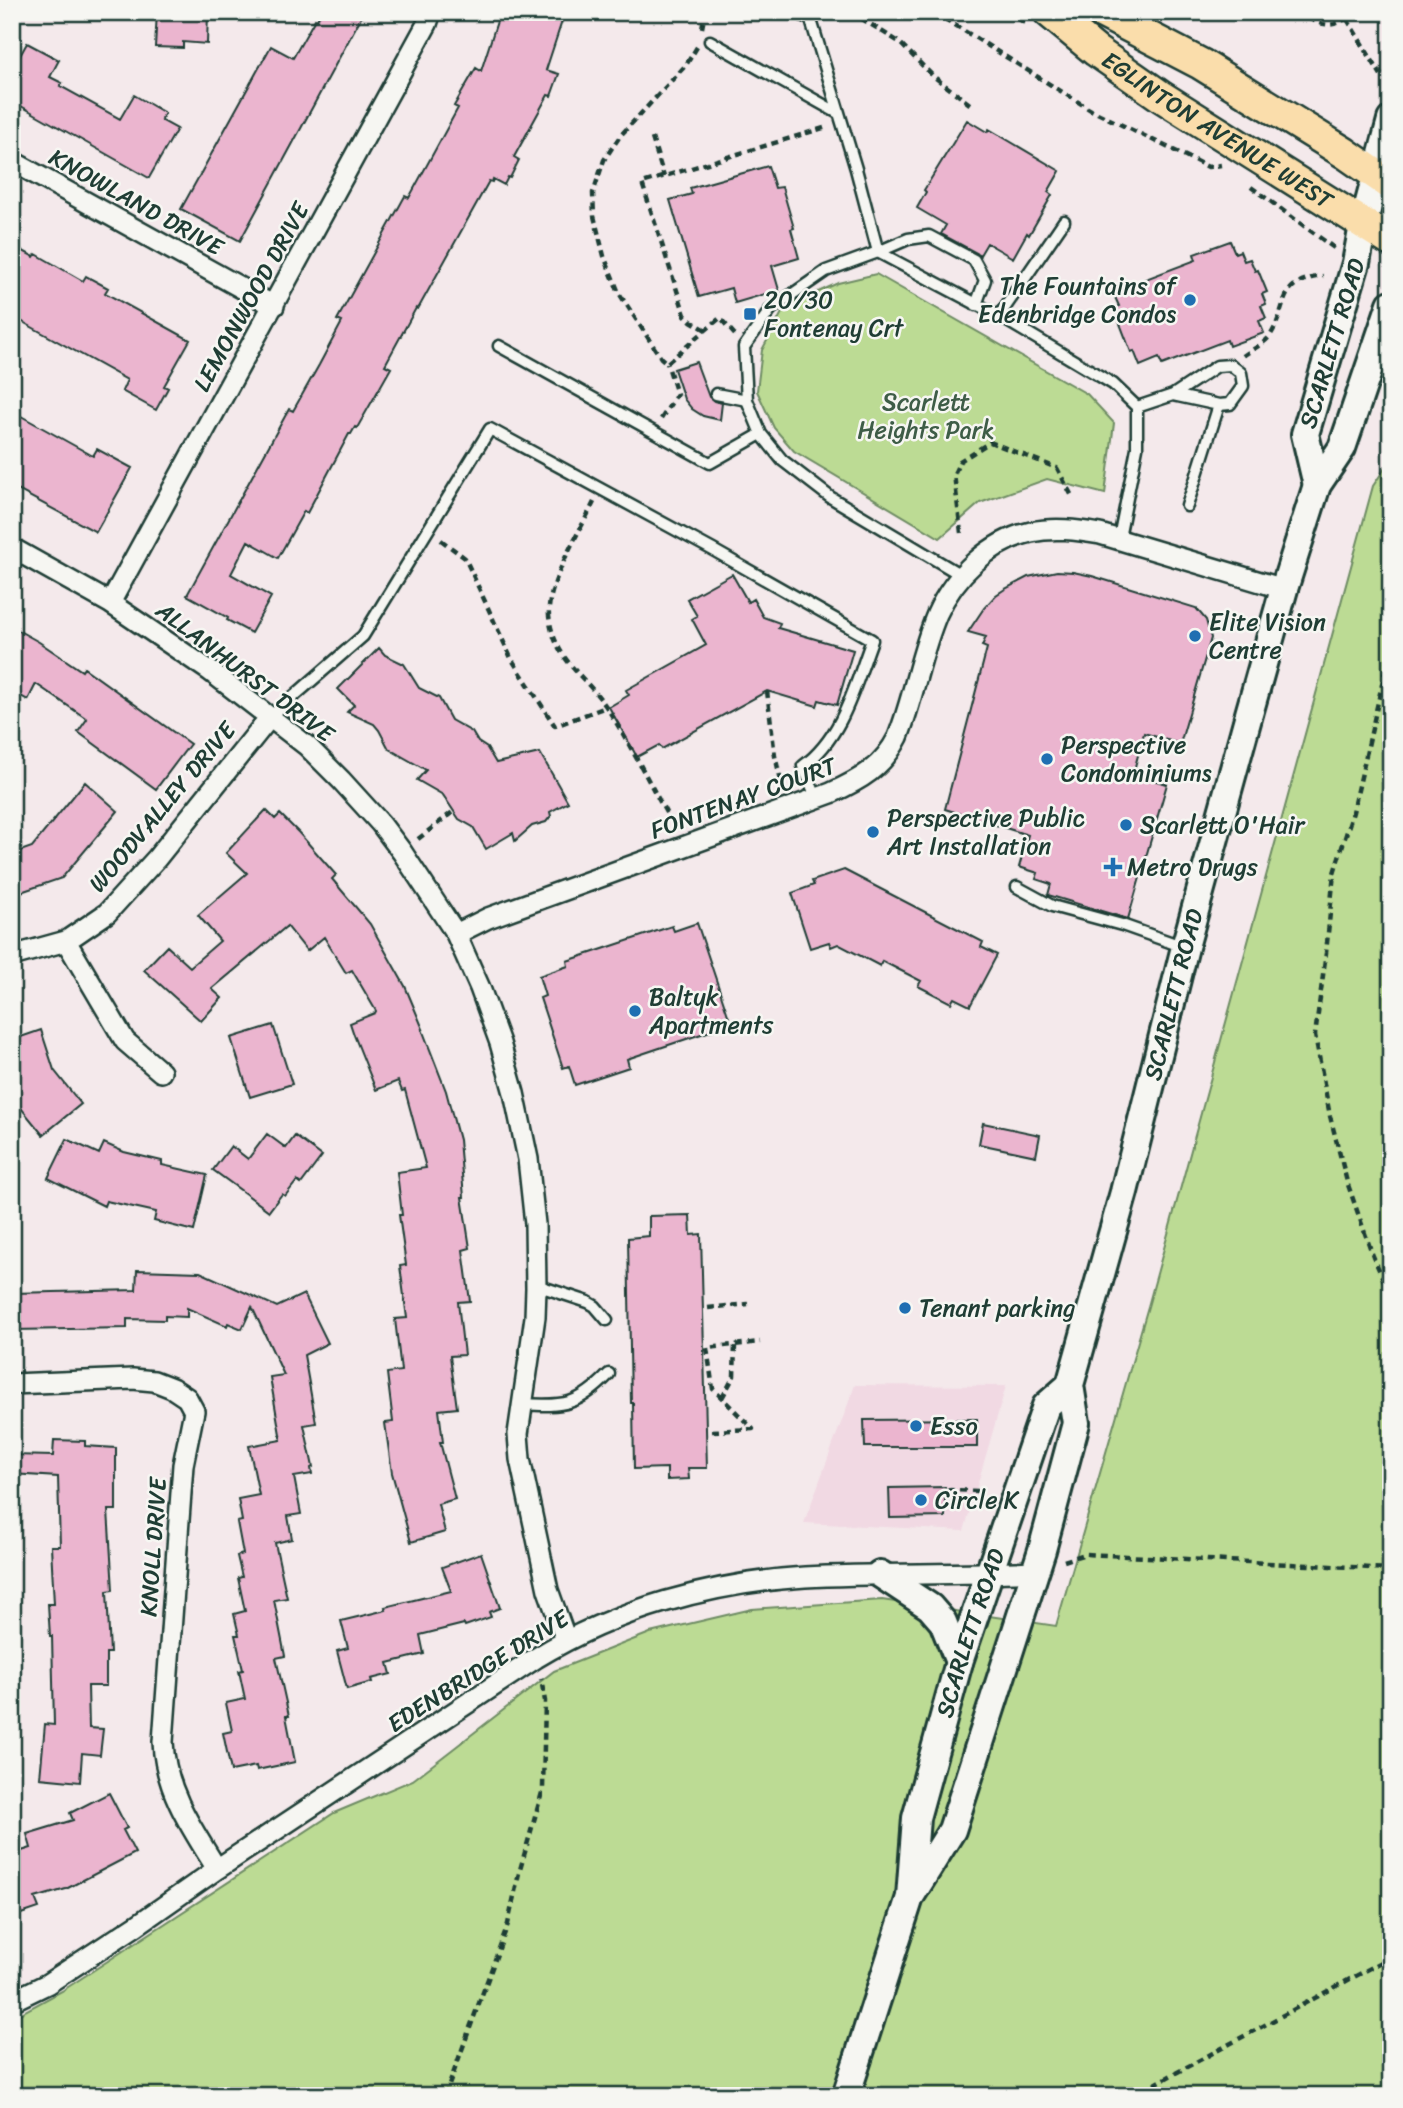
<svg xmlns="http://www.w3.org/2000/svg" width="1403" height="2108" viewBox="0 0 1403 2108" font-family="Sriracha,sans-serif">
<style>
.built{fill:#f1d9e3}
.green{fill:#bcdb94;stroke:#6e8c64;stroke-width:2}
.building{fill:#ebb5cf;stroke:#1f3d34;stroke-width:2}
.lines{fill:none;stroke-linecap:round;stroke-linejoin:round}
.service-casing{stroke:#1f3d34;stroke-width:15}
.minor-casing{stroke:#1f3d34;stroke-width:24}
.secondary-casing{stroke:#1f3d34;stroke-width:32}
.primary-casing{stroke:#1f3d34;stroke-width:35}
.path{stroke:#1f3d34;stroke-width:4.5;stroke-dasharray:7 5;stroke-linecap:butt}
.service{stroke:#f6f6f2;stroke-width:10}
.minor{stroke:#f6f6f2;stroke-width:19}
.secondary{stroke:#f6f6f2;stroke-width:26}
.primary{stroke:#faddab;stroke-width:30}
.poi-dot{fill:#1f6fb2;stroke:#f6f6f2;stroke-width:2.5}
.labels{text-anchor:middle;stroke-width:5;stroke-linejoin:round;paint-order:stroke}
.street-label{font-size:24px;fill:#1f3d34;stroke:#f6f6f2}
.poi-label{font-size:24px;fill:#1f3d34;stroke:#f6f6f2;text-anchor:start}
.park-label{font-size:24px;fill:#3e5d47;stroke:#f6f6f2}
</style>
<rect width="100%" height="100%" fill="#f4e9eb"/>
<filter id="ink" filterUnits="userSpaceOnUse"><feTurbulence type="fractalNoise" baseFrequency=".0143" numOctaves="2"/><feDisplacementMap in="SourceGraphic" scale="14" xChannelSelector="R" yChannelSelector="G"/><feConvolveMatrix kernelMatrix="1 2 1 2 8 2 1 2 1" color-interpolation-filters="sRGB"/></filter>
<g filter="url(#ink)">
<path class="built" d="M 855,1385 L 1006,1386 L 964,1531 L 804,1523 Z"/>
<path class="green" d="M 876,274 L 1087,394 L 1114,423 L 1105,494 L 1047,479 L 980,503 L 940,538 L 794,451 L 774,428 L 757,391 L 762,350 L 785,307 L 838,283 Z
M 1391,459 L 1391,2096 L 12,2096 L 12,2018 L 62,1991 L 334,1813 L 413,1780 L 554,1671 L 650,1633 L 752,1609 L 882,1600 L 1056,1626 L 1149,1303 L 1373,486 Z"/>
<path class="building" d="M 157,12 L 208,12 L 207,44 L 183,42 L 183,48 L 155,47 Z
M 321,12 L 364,12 L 240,241 L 181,209 L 271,46 L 293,58 L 315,19 L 317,20 Z
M 500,12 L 518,12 L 534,18 L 536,12 L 565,12 L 546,70 L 559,74 L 551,96 L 548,95 L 514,157 L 519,160 L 510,178 L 508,177 L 504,185 L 493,179 L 492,182 L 489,181 L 418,309 L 416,308 L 385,365 L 391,368 L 357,428 L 355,427 L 351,434 L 349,434 L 307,513 L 304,511 L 278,558 L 248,541 L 231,574 L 271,597 L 251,633 L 227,620 L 228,618 L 187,595 L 289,409 L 293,411 L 319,365 L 342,322 L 337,320 L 405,196 L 409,198 L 458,108 L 454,106 L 476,68 L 481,71 Z
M 27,43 L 59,60 L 50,77 L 62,83 L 60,86 L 120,119 L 134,95 L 165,113 L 161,120 L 177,129 L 149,178 L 12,101 L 12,70 Z
M 967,120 L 987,132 L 989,129 L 1060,171 L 1048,192 L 1052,195 L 1029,235 L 1027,233 L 1013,258 L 987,243 L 980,255 L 941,234 L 946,225 L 917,208 L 926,192 L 924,190 Z
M 768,166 L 775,188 L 782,187 L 794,228 L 791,229 L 799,258 L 772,266 L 779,290 L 735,303 L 731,288 L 699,297 L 670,200 L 692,194 L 690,188 Z
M 1230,241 L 1235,253 L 1240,251 L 1244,261 L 1250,259 L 1255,271 L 1258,270 L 1267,292 L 1262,294 L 1266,304 L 1261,306 L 1266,318 L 1259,321 L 1264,333 L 1229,346 L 1227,340 L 1162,365 L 1159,358 L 1140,366 L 1134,351 L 1131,352 L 1114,308 L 1119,306 L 1114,295 L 1136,287 L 1135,283 L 1196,260 L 1194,254 Z
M 12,245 L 34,257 L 36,254 L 83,281 L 86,276 L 108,288 L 105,293 L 190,340 L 164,386 L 168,388 L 156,410 L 122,391 L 127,380 L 12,316 Z
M 696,362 L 709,397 L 714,401 L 722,403 L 720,420 L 703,416 L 692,409 L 684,399 L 674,369 Z
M 12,411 L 93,456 L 97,449 L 132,468 L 96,532 L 12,487 Z
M 1057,571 L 1073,572 L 1092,576 L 1196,608 L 1206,620 L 1211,638 L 1180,744 L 1144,733 L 1133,774 L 1167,784 L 1128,919 L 1048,895 L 1051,884 L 1036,879 L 1038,873 L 1019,867 L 1028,835 L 945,809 L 987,648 L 982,646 L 986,637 L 968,632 L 984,608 L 996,595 L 1005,589 L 1028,577 Z
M 732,574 L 748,602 L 753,599 L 763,617 L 780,623 L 778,628 L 853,650 L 837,705 L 819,700 L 817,706 L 767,691 L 662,749 L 659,745 L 637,757 L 609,707 L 629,695 L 626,690 L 706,645 L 692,619 L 697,616 L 687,599 Z
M 12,627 L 39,642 L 82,671 L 84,668 L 190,744 L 156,789 L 78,732 L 87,719 L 36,684 L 28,700 L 12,691 Z
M 379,648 L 385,655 L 404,664 L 419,688 L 439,698 L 451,720 L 472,732 L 478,742 L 487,748 L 496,763 L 540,753 L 568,802 L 550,812 L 551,816 L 546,822 L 532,826 L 515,841 L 513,833 L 486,849 L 473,827 L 459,819 L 443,795 L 417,780 L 426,770 L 389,749 L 379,730 L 374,724 L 347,712 L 354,705 L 338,689 Z
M 85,782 L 118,811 L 62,878 L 12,895 L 12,854 L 32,847 Z
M 266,810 L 275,819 L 280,814 L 299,833 L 336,875 L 332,879 L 370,924 L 405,986 L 423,1029 L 422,1029 L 446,1091 L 459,1140 L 464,1197 L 462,1197 L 470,1248 L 463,1250 L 470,1301 L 458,1302 L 464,1355 L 450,1356 L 457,1408 L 439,1410 L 443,1442 L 440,1442 L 455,1499 L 438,1504 L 445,1532 L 411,1542 L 392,1473 L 385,1423 L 393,1422 L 387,1373 L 401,1371 L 395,1319 L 407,1318 L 400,1266 L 406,1265 L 399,1215 L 402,1215 L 397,1172 L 426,1168 L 405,1090 L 402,1091 L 398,1081 L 376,1090 L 354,1035 L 350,1023 L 375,1013 L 376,1011 L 352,970 L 346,973 L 324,937 L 307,951 L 287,926 L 212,989 L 222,998 L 201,1021 L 144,970 L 167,946 L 190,967 L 220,941 L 198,915 L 247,873 L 226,853 Z
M 844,870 L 983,942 L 981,947 L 997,955 L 970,1006 L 954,998 L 951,1003 L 918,986 L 921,981 L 882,961 L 880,966 L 838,944 L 831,947 L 829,942 L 810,948 L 792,893 L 814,885 L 812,881 Z
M 697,923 L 731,1024 L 627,1059 L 629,1067 L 575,1085 L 569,1066 L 563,1068 L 540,998 L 545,996 L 539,976 L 568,966 L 567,961 L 672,926 L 674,931 Z
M 273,1025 L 292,1084 L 250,1097 L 231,1038 Z
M 41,1030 L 54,1070 L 81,1104 L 43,1135 L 12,1097 L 12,1040 Z
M 983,1123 L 1040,1135 L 1036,1156 L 979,1144 Z
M 267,1134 L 286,1148 L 295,1136 L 322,1156 L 301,1184 L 297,1181 L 285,1196 L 282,1194 L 269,1211 L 213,1170 L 231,1146 L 248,1159 Z
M 67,1139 L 99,1154 L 104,1143 L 124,1152 L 162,1161 L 162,1165 L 207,1175 L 194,1231 L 154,1221 L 156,1212 L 106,1201 L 104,1206 L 48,1178 Z
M 690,1215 L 691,1235 L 701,1234 L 707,1468 L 688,1468 L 689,1479 L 667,1480 L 667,1468 L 634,1469 L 633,1403 L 631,1403 L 628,1238 L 649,1236 L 649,1216 Z
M 137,1270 L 200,1272 L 277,1307 L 304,1294 L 328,1343 L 304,1355 L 316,1423 L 304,1425 L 313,1467 L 311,1468 L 312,1474 L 294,1477 L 301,1514 L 288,1516 L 292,1539 L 275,1543 L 287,1598 L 274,1600 L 285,1656 L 276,1658 L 289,1716 L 286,1716 L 295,1762 L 257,1770 L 256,1766 L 231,1771 L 223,1733 L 232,1731 L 226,1703 L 245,1699 L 239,1671 L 243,1670 L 235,1635 L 239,1635 L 234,1614 L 245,1611 L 238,1578 L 242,1577 L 237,1556 L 243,1554 L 237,1522 L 242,1521 L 238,1499 L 259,1495 L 249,1446 L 281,1440 L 270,1377 L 284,1375 L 252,1307 L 242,1329 L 228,1323 L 227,1326 L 187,1308 L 187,1317 L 165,1316 L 165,1320 L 127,1319 L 127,1328 L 13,1330 L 13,1293 L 136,1290 Z
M 977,1419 L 977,1447 L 865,1447 L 864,1420 Z
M 54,1440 L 85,1441 L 85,1446 L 116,1448 L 116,1510 L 108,1510 L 113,1590 L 107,1591 L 110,1653 L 106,1653 L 106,1686 L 88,1686 L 89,1728 L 103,1729 L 100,1755 L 82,1753 L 80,1782 L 40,1778 L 45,1724 L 54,1725 L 52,1636 L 50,1636 L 48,1604 L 54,1604 L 51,1546 L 60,1546 L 58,1477 L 12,1474 L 12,1455 L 53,1456 Z
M 945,1487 L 945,1517 L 890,1518 L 889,1488 Z
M 481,1553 L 500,1608 L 489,1612 L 491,1617 L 465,1626 L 464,1624 L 420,1635 L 424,1654 L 388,1663 L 391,1674 L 371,1679 L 372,1682 L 347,1689 L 337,1651 L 348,1648 L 341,1621 L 386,1610 L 385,1607 L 451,1591 L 442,1567 Z
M 109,1793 L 127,1828 L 123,1830 L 135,1853 L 66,1889 L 35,1898 L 39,1908 L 12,1917 L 12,1854 L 31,1848 L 27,1834 L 73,1820 L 70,1813 Z"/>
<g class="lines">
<g class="service-casing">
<path id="service" d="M 796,12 L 811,20 L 856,169 L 878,252 L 999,316 L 1113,384 L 1137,407 L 1137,448 L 1119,538
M 710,41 L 838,113
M 999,316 L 1064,221
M 499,346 L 710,463 L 761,434
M 716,394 L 747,400
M 1173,395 L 1217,366 L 1231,365 L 1241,373 L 1243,386 L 1230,404 L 1219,405
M 1137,407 L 1173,395 L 1219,405 L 1187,506
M 961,575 L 830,497 L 782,460 L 761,434 L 747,400 L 744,347 L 771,309 L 826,271 L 878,252 L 908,239 L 929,236 L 974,260 L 985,280 L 976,305
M 270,717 L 363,636 L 490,429 L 713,550 L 872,640 C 855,685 843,737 803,766 L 817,799
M 1017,887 L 1052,906 L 1122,925 L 1184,947
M 536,1285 L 588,1302 L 595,1306 L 607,1320
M 523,1404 C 564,1407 579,1405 609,1374"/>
</g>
<g class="minor-casing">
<path id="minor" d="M 12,161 L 274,306
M 12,548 L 110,603 L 210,671 L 307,746 L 341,780 L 381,824 L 402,852 L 456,934 L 480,988 L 500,1043 L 514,1093 L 528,1159 L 535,1224 L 536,1288 L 535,1317 L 518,1434 L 520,1459 L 548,1590 L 566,1640
M 110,603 L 427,24 L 431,12
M 456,934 L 488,918 L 831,793 C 860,780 883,767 898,737 C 914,697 920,654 937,614 C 954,576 990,541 1031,532 C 1054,527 1077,530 1100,534 L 1284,589
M 66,941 L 125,1041 L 161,1072
M 12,956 L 66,941 L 107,913 L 157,858 L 270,717
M 12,1384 L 133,1379 L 154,1381 L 172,1388 L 187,1398 L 194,1411 L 183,1465 L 163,1742 C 165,1790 192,1829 217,1869
M 12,2001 L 47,1984 L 137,1925 L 217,1869 L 536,1658 C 616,1609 712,1583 805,1577 C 882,1573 959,1575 1035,1571"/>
</g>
<g class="secondary-casing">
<g id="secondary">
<path id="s1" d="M 1317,485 L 1305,434 L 1356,263 L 1363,225 L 1391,120"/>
<path d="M 880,1574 L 930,1607 L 943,1622 L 959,1662"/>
<path id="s2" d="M 910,1897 L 952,1830 L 1042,1550 L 1076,1423 L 1070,1385 L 1124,1192 L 1185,947 L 1249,714 L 1284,589 L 1317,485 L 1342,448 L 1391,304"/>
<path id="s3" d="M 846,2096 L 910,1897 L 916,1818 L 959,1662 L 1046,1406 L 1070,1385"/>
</g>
</g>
<g class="primary-casing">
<g id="primary">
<path id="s4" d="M 1049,12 L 1096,51 L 1162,97 L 1391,241"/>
<path d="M 1101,12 L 1201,64 L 1345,153 L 1391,185"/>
</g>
</g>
<path class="path" d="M 851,12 L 899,42 L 933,76 L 971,105
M 934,12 L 1091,110 L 1208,167 L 1221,165
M 1009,12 L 1026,24
M 1298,12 C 1319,25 1334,32 1353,12
M 1347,19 L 1381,75
M 702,28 L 705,12
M 697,47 L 686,65 L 620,136 L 604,160 L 593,193 L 594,216 L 604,256 L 619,293 L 661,358 L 667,363 L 720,318 L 735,335
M 652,138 L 664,177
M 1251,187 L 1334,248
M 706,330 L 691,321 L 685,315 L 642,183 L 827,127
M 1243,356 C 1251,350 1264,344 1270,336 C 1290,304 1275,282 1323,276
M 661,419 L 677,394 L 667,363
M 594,502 C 580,531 546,585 549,616 C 554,659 583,674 605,705 C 629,741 648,781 669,818
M 961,533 L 954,474 L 960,461 L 990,442 L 1057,468 L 1073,498
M 441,540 L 465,558 L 511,658 L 555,726 L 606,707
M 1391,645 L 1353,812 L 1334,873 L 1326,953 L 1315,1035 L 1330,1116 L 1347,1182 L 1373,1256 L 1391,1297
M 767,691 L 775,756 L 782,785
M 418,839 L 454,811
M 708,1308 L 748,1304
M 722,1398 L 734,1376 L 735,1345
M 712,1431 L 753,1429 L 713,1389 L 707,1348 L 760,1342
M 947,1490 L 981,1491
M 1064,1561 L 1085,1554 L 1391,1569
M 445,2096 L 508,1924 L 519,1873 L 543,1789 L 545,1701 L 541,1679
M 1133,2096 L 1391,1957"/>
<use href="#service" class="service"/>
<use href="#minor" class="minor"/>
<use href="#secondary" class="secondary"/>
<use href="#primary" class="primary"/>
</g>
</g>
<g class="poi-dot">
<circle cx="1190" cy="300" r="7"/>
<rect x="743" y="307" width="14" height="14" rx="3.5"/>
<circle cx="1195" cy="636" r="7"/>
<circle cx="1047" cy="759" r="7"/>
<circle cx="1126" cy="825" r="7"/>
<circle cx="873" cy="832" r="7"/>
<path d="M1109.5 856.5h7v7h7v7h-7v7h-7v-7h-7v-7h7z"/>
<circle cx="635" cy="1011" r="7"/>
<circle cx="905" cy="1308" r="7"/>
<circle cx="916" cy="1426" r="7"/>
<circle cx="921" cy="1500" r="7"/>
</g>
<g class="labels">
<g class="street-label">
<text dy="8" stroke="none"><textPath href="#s4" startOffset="206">EGLINTON AVENUE WEST</textPath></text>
<text transform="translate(136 202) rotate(29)" y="8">KNOWLAND DRIVE</text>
<text transform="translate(251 297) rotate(-61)" y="8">LEMONWOOD DRIVE</text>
<text dy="8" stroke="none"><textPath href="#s1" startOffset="147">SCARLETT ROAD</textPath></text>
<text transform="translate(245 672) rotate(37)" y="8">ALLANHURST DRIVE</text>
<text transform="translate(743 798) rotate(-20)" y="8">FONTENAY COURT</text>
<text transform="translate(162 807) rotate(-50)" y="8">WOODVALLEY DRIVE</text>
<text dy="8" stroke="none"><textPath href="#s2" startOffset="947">SCARLETT ROAD</textPath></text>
<text transform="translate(153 1547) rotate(-86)" y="8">KNOLL DRIVE</text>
<text dy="8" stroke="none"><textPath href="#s3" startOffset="481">SCARLETT ROAD</textPath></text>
<text transform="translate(478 1671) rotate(-32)" y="8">EDENBRIDGE DRIVE</text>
</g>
<g class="poi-label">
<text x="1176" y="294" text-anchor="end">The Fountains of<tspan x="1176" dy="28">Edenbridge Condos</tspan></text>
<text x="764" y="308">20/30<tspan x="764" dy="28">Fontenay Crt</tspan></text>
<text x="1209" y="630">Elite Vision<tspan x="1209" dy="28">Centre</tspan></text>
<text x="1061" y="753">Perspective<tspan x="1061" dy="28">Condominiums</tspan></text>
<text x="887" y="826">Perspective Public<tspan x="887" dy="28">Art Installation</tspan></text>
<text x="1140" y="833">Scarlett O'Hair</text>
<text x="1127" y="875">Metro Drugs</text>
<text x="649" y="1005">Baltyk<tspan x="649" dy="28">Apartments</tspan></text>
<text x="919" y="1316">Tenant parking</text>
<text x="930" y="1434">Esso</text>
<text x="935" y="1508">Circle K</text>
</g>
<g class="park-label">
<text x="926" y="410">Scarlett<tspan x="926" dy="28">Heights Park</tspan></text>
</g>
</g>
<rect width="1403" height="2108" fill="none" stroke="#f6f6f2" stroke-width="42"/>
<rect x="21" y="21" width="1361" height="2066" fill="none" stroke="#1f3d34" stroke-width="2.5" filter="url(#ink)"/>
</svg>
